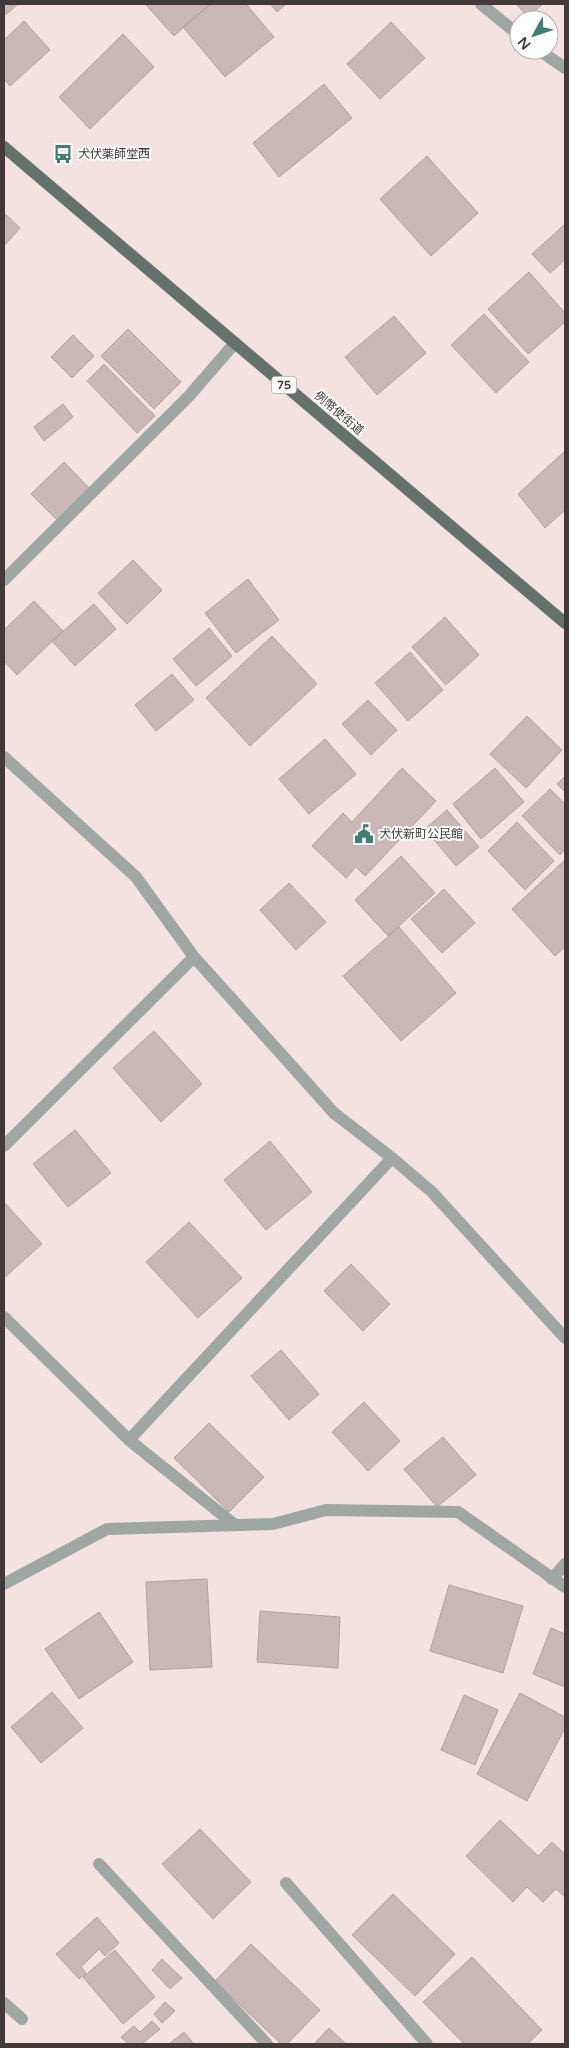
<svg xmlns="http://www.w3.org/2000/svg" width="569" height="2048" viewBox="0 0 569 2048" font-family="'Varela Round','Noto Sans JP',sans-serif">
<style>
.building{fill:#c9b8b6;stroke:#b2a19f}
.lines{fill:none;stroke-linecap:round;stroke-linejoin:round}
.minor{stroke:#9fa7a5;stroke-width:12}
.primary{stroke:#64726e;stroke-width:12}
.labels{text-anchor:middle;stroke-width:4;stroke-linejoin:round;paint-order:stroke}
.shield{fill:#fff;stroke:#7a7574;stroke-width:1}
.shield-label{font-size:11px;font-weight:bold;fill:#413a39}
.poi-label{font-size:12px;fill:#413a39;stroke:#fff;text-anchor:start}
.street-label{font-size:12px;fill:#413a39;stroke:#fff}
</style>
<rect width="100%" height="100%" fill="#f4e2e1"/>
<path class="building" d="M 4,4 L 18,4 L 4,16 Z
M 147,4 L 210,4 L 174,36 L 146,5 Z
M 211,4 L 246,4 L 274,37 L 225,77 L 183,27 Z
M 270,4 L 286,4 L 277,12 Z
M 516,4 L 543,4 L 528,17 Z
M 24,21 L 50,50 L 10,86 L 4,79 L 4,40 Z
M 391,22 L 425,58 L 380,99 L 347,64 Z
M 123,34 L 154,67 L 90,129 L 59,97 Z
M 324,84 L 352,118 L 279,177 L 253,143 Z
M 427,156 L 478,213 L 431,256 L 380,199 Z
M 4,213 L 20,228 L 4,246 Z
M 565,224 L 565,260 L 550,273 L 532,254 Z
M 529,272 L 565,313 L 565,322 L 528,354 L 488,309 Z
M 484,314 L 529,362 L 496,393 L 451,345 Z
M 394,316 L 426,353 L 377,395 L 345,357 Z
M 128,329 L 181,382 L 154,409 L 101,356 Z
M 73,335 L 94,356 L 72,378 L 51,357 Z
M 104,364 L 155,416 L 137,433 L 87,381 Z
M 63,404 L 73,417 L 44,441 L 34,427 Z
M 565,451 L 565,510 L 545,528 L 518,494 Z
M 64,462 L 94,493 L 62,525 L 31,494 Z
M 133,560 L 162,590 L 127,624 L 98,593 Z
M 248,579 L 279,620 L 236,653 L 205,613 Z
M 34,601 L 63,631 L 17,675 L 4,661 L 4,630 Z
M 94,604 L 116,629 L 75,666 L 52,641 Z
M 445,617 L 479,655 L 446,685 L 412,647 Z
M 209,628 L 232,656 L 196,686 L 173,659 Z
M 272,636 L 317,684 L 250,746 L 206,698 Z
M 410,652 L 443,690 L 408,721 L 375,683 Z
M 172,674 L 194,700 L 156,731 L 135,705 Z
M 368,700 L 397,730 L 371,755 L 342,724 Z
M 527,716 L 562,750 L 526,788 L 490,754 Z
M 325,739 L 356,774 L 309,814 L 279,779 Z
M 402,768 L 436,801 L 365,876 L 356,867 L 346,878 L 312,846 L 343,813 L 352,822 Z
M 495,768 L 524,802 L 481,839 L 453,804 Z
M 565,776 L 565,792 L 557,784 Z
M 550,789 L 565,804 L 565,849 L 560,855 L 522,816 Z
M 447,810 L 479,847 L 456,866 L 425,829 Z
M 517,822 L 554,861 L 525,890 L 488,851 Z
M 401,856 L 435,893 L 388,936 L 355,900 Z
M 565,860 L 565,947 L 555,956 L 512,909 Z
M 289,883 L 326,922 L 296,950 L 260,910 Z
M 444,889 L 475,923 L 442,953 L 411,919 Z
M 399,927 L 456,993 L 401,1041 L 343,976 Z
M 154,1031 L 202,1084 L 161,1122 L 113,1068 Z
M 75,1130 L 111,1173 L 68,1207 L 33,1164 Z
M 270,1141 L 312,1192 L 266,1230 L 224,1180 Z
M 4,1202 L 42,1244 L 5,1277 L 4,1276 Z
M 189,1222 L 242,1278 L 198,1318 L 146,1262 Z
M 351,1264 L 390,1304 L 363,1331 L 324,1291 Z
M 281,1350 L 319,1394 L 289,1420 L 251,1376 Z
M 364,1402 L 400,1441 L 368,1471 L 332,1432 Z
M 209,1423 L 264,1477 L 229,1512 L 174,1458 Z
M 443,1437 L 476,1475 L 437,1507 L 404,1469 Z
M 207,1579 L 212,1667 L 150,1670 L 146,1582 Z
M 449,1585 L 523,1606 L 503,1673 L 430,1651 Z
M 260,1611 L 340,1617 L 338,1668 L 257,1662 Z
M 99,1612 L 133,1662 L 79,1699 L 45,1649 Z
M 551,1628 L 565,1634 L 565,1687 L 533,1674 Z
M 52,1692 L 83,1728 L 41,1763 L 11,1727 Z
M 520,1693 L 565,1717 L 565,1728 L 527,1801 L 477,1774 Z
M 464,1695 L 498,1710 L 475,1765 L 441,1750 Z
M 500,1820 L 538,1856 L 552,1842 L 565,1854 L 565,1897 L 556,1889 L 543,1902 L 527,1887 L 513,1902 L 466,1856 Z
M 200,1829 L 251,1882 L 213,1919 L 162,1864 Z
M 393,1894 L 455,1954 L 415,1996 L 352,1935 Z
M 97,1917 L 119,1943 L 105,1956 L 99,1949 L 81,1967 L 86,1973 L 79,1979 L 56,1954 Z
M 251,1944 L 320,2010 L 287,2044 L 281,2044 L 215,1981 Z
M 115,1950 L 155,1997 L 123,2024 L 83,1977 Z
M 472,1957 L 542,2030 L 528,2044 L 464,2044 L 423,2002 Z
M 162,1959 L 182,1978 L 170,1989 L 152,1970 Z
M 165,2002 L 175,2011 L 162,2023 L 154,2014 Z
M 152,2021 L 160,2029 L 142,2044 L 128,2044 L 121,2037 L 134,2026 L 140,2032 Z
M 329,2028 L 346,2044 L 314,2044 Z
M 184,2032 L 194,2044 L 169,2044 Z"/>
<g class="lines">
<path class="minor" d="M 481,4 L 519,35
M 539,50 L 565,68
M 4,580 L 189,396 L 235,343
M 4,757 L 136,877 L 194,957
M 4,1146 L 194,957 L 334,1113 L 392,1158
M 4,1317 L 129,1440
M 235,1525 L 129,1440 L 392,1158 L 432,1192 L 565,1338
M 552,1579 L 565,1564
M 4,1584 L 107,1529 L 273,1524 L 326,1510 L 458,1512 L 565,1587
M 99,1864 L 267,2044
M 286,1883 L 427,2044
M 4,2003 L 22,2019"/>
<path class="primary" d="M 4,147 L 565,623"/>
</g>
<defs>
<g id="bus-bare" transform="scale(1.5)"><path d="M-5-6H5V4H4V6H2V4H-2V6H-4V4H-5ZM-3.5-4V0h7V-4ZM-3.5 1.2v1.5H-2V1.2ZM2 1.2v1.5H3.5V1.2Z" fill="#3d7f71" stroke="#fff" stroke-width="2.5" paint-order="stroke"/></g>
<g id="civic-bare" transform="scale(1.5)"><path d="M-.6-6.5H3V-4.5H.6V-3L4-1V1h2V6H-6V1h2V-1L-.6-3ZM-1.2 2.5V6h2.4V2.5Z" fill="#3d7f71" stroke="#fff" stroke-width="2.5" paint-order="stroke"/></g>
</defs>
<g fill-rule="evenodd">
<use href="#bus-bare" x="63" y="154"/>
<use href="#civic-bare" x="364" y="834"/>
</g>
<g class="labels">
<rect class="shield" x="271.5" y="376.5" width="25" height="17" rx="4"/>
<g class="shield-label">
<text x="284" y="389">75</text>
</g>
<g class="poi-label">
<text x="78" y="158">犬伏薬師堂西</text>
<text x="379" y="838">犬伏新町公民館</text>
</g>
<g class="street-label">
<text transform="translate(339 413) rotate(40)" y="4">例幣使街道</text>
</g>
</g>
<rect width="569" height="2048" fill="none" stroke="#413a39" stroke-width="10"/>
<g transform="translate(534 35) rotate(230)"><circle r="24" fill="#ffffff" stroke="#b3b0b0"/>
<path d="M0-4L9 19L0 12L-9 19Z" fill="#3d7f71"/>
<text y="-8" font-size="14" font-weight="bold" text-anchor="middle" fill="#413a39">N</text>
</g>
</svg>
